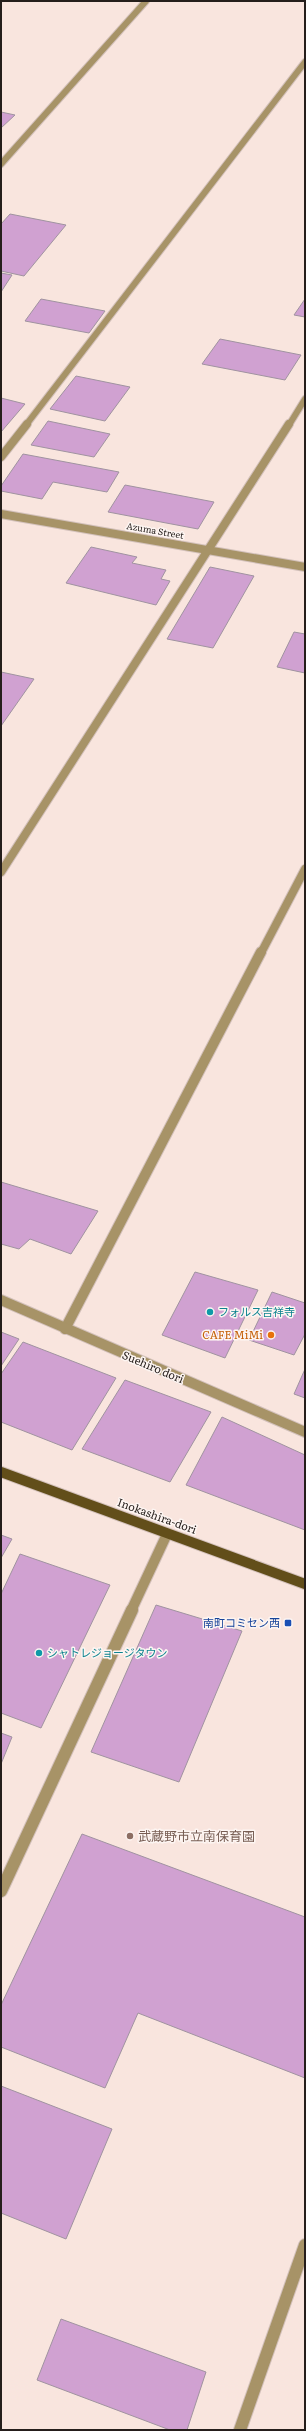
<svg xmlns="http://www.w3.org/2000/svg" width="306" height="2431" viewBox="0 0 306 2431" font-family="Literata,'Noto Sans JP',serif">
<style>
.building{fill:#d0a1d1;stroke:#a093a0}
.lines{fill:none;stroke-linecap:round;stroke-linejoin:round}
.service-far2-casing{stroke:#d3c1bb;stroke-width:8}
.service-far1-casing{stroke:#d3c1bb;stroke-width:10}
.service-casing{stroke:#d3c1bb;stroke-width:12}
.minor-far3-casing{stroke:#d3c1bb;stroke-width:8}
.minor-far2-casing{stroke:#d3c1bb;stroke-width:10}
.minor-far1-casing{stroke:#d3c1bb;stroke-width:12}
.minor-casing{stroke:#d3c1bb;stroke-width:14}
.primary-casing{stroke:#d3c1bb;stroke-width:12}
.service-far2{stroke:#a79367;stroke-width:6}
.service-far1{stroke:#a79367;stroke-width:8}
.service{stroke:#a79367;stroke-width:10}
.minor-far3{stroke:#a79367;stroke-width:6}
.minor-far2{stroke:#a79367;stroke-width:8}
.minor-far1{stroke:#a79367;stroke-width:10}
.minor{stroke:#a79367;stroke-width:12}
.primary{stroke:#624e1a;stroke-width:10}
.culture-dot{fill:#0f9aa8;stroke:#fdf5f2;stroke-width:1.5}
.food-dot{fill:#e8710a;stroke:#fdf5f2;stroke-width:1.5}
.transit-dot{fill:#1a4fb4;stroke:#fdf5f2;stroke-width:1.5}
.education-dot{fill:#8d6e63;stroke:#fdf5f2;stroke-width:1.5}
.labels{text-anchor:middle;stroke-width:3;stroke-linejoin:round;paint-order:stroke}
.far-street-label{font-size:9px;fill:#251e1b;stroke:#fdf5f2}
.culture-label{font-size:11px;fill:#0d838f;stroke:#fdf5f2;text-anchor:start}
.food-label{font-size:11px;fill:#c56008;stroke:#fdf5f2;text-anchor:end}
.street-label{font-size:11px;fill:#251e1b;stroke:#fdf5f2}
.transit-label{font-size:11px;fill:#164399;stroke:#fdf5f2;text-anchor:end}
.near-education-label{font-size:13px;fill:#785e54;stroke:#fdf5f2;text-anchor:start}
</style>
<rect width="100%" height="100%" fill="#f9e5de"/>
<path class="building" d="M 1,112 L 15,115 L 1,128 Z
M 10,214 L 66,225 L 24,276 L 1,271 L 1,224 Z
M 1,273 L 12,275 L 1,292 Z
M 41,299 L 105,311 L 89,333 L 25,321 Z
M 305,299 L 305,317 L 294,315 Z
M 220,339 L 301,355 L 285,380 L 202,364 Z
M 76,376 L 130,387 L 105,421 L 50,409 Z
M 1,398 L 25,404 L 1,432 Z
M 48,421 L 110,434 L 94,457 L 31,445 Z
M 23,454 L 119,472 L 107,492 L 53,482 L 42,499 L 1,491 L 1,486 Z
M 125,485 L 214,502 L 198,529 L 108,512 Z
M 91,547 L 137,557 L 132,563 L 166,570 L 161,579 L 170,581 L 156,605 L 66,583 Z
M 210,567 L 254,576 L 213,648 L 167,639 Z
M 294,632 L 305,634 L 305,673 L 277,667 Z
M 1,672 L 34,679 L 1,726 Z
M 1,1182 L 98,1211 L 71,1254 L 30,1239 L 19,1249 L 1,1244 Z
M 195,1272 L 258,1290 L 225,1358 L 162,1335 Z
M 272,1292 L 305,1303 L 305,1334 L 294,1355 L 249,1340 Z
M 1,1332 L 19,1339 L 1,1366 Z
M 23,1342 L 116,1378 L 72,1450 L 1,1422 L 1,1374 Z
M 305,1369 L 305,1398 L 294,1394 Z
M 125,1380 L 211,1412 L 170,1482 L 82,1449 Z
M 222,1417 L 305,1455 L 305,1530 L 186,1485 Z
M 1,1535 L 12,1539 L 1,1558 Z
M 20,1554 L 110,1585 L 41,1728 L 1,1713 L 1,1594 Z
M 156,1605 L 242,1631 L 179,1782 L 91,1752 Z
M 1,1733 L 12,1737 L 1,1764 Z
M 82,1834 L 305,1917 L 305,2078 L 138,2013 L 105,2088 L 1,2047 L 1,2005 Z
M 1,2086 L 112,2129 L 66,2239 L 1,2213 Z
M 61,2319 L 206,2372 L 187,2430 L 170,2430 L 37,2380 Z"/>
<g class="lines">
<g class="service-far2-casing">
<path id="service-far2" d="M 289,425 L 305,399"/>
</g>
<g class="service-far1-casing">
<path id="service-far1" d="M 1,872 L 289,424
M 261,953 L 305,869"/>
</g>
<g class="service-casing">
<path id="service" d="M 65,1329 L 261,952"/>
</g>
<g class="minor-far3-casing">
<path id="minor-far3" d="M 1,164 L 146,1
M 26,425 L 305,62"/>
</g>
<g class="minor-far2-casing">
<path id="minor-far2" d="M 1,457 L 27,424
M 1,514 L 305,567"/>
</g>
<g class="minor-far1-casing">
<path id="minor-far1" d="M 1,1300 L 305,1432
M 131,1611 L 167,1534"/>
</g>
<g class="minor-casing">
<path id="minor" d="M 1,1891 L 132,1610
M 240,2430 L 305,2245"/>
</g>
<g class="primary-casing">
<path id="primary" d="M 1,1472 L 305,1584"/>
</g>
<use href="#service-far2" class="service-far2"/>
<use href="#service-far1" class="service-far1"/>
<use href="#service" class="service"/>
<use href="#minor-far3" class="minor-far3"/>
<use href="#minor-far2" class="minor-far2"/>
<use href="#minor-far1" class="minor-far1"/>
<use href="#minor" class="minor"/>
<use href="#primary" class="primary"/>
</g>
<g class="culture-dot">
<circle cx="210" cy="1312" r="4"/>
<circle cx="39" cy="1653" r="4"/>
</g>
<circle class="food-dot" cx="271" cy="1335" r="4"/>
<rect class="transit-dot" x="284" y="1619" width="8" height="8" rx="2"/>
<circle class="education-dot" cx="130" cy="1836" r="4"/>
<g class="labels">
<g class="far-street-label">
<text transform="translate(155 531) rotate(10)" y="3">Azuma Street</text>
</g>
<g class="culture-label">
<text x="218" y="1316">フォルス吉祥寺</text>
<text x="47" y="1657">シャトレジョージタウン</text>
</g>
<g class="food-label">
<text x="263" y="1339">CAFE MiMi</text>
</g>
<g class="street-label">
<text transform="translate(153 1367) rotate(23)" y="4">Suehiro dori</text>
<text transform="translate(157 1516) rotate(20)" y="4">Inokashira-dori</text>
</g>
<g class="transit-label">
<text x="280" y="1627">南町コミセン西</text>
</g>
<g class="near-education-label">
<text x="138" y="1841">武蔵野市立南保育園</text>
</g>
</g>
<rect width="306" height="2431" fill="none" stroke="#251e1b" stroke-width="4"/>
</svg>
